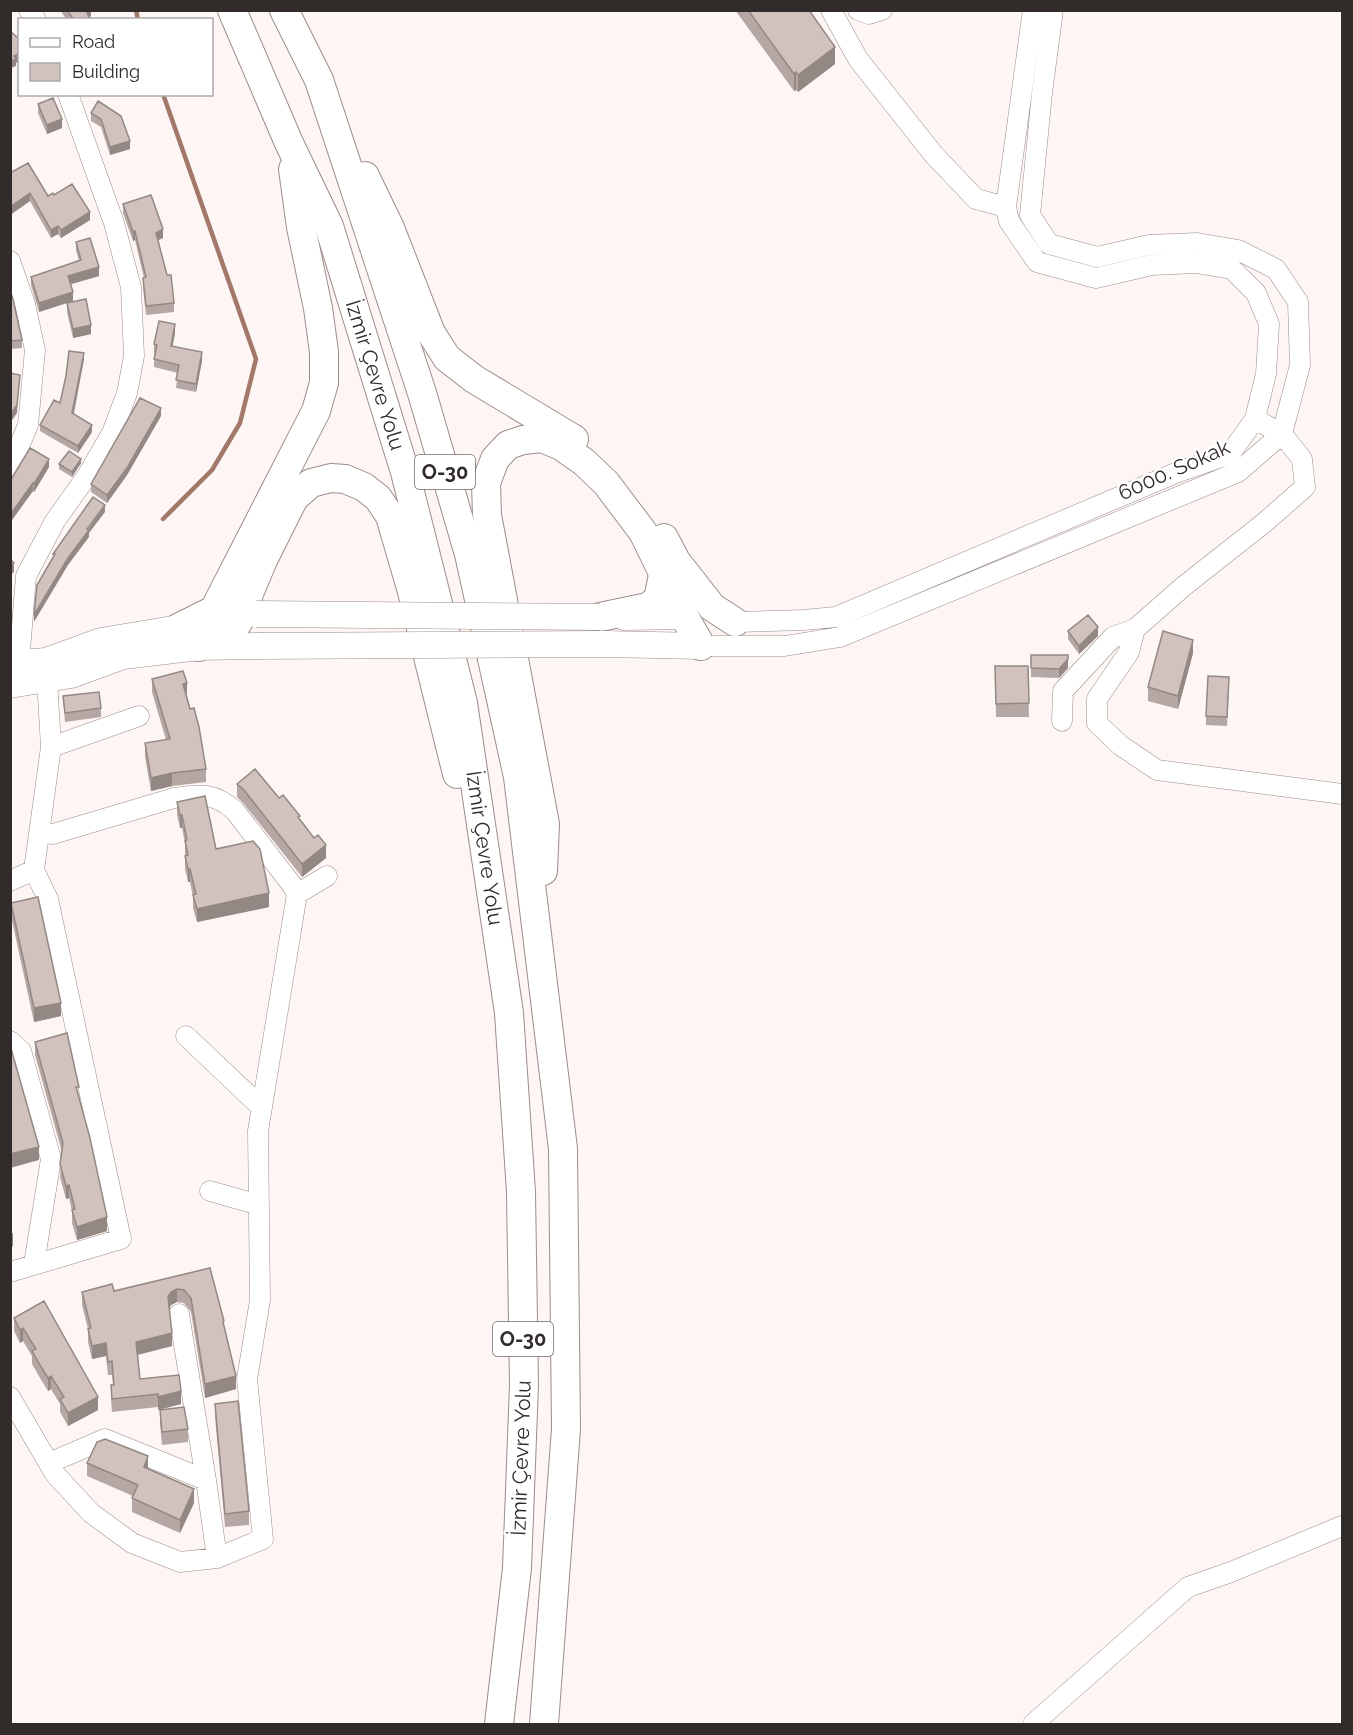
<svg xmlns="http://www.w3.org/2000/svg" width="1353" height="1735" viewBox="0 0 1353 1735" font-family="Raleway,sans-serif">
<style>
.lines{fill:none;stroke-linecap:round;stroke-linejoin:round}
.stream{stroke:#a1786a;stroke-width:4.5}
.minor-casing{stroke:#9c8d88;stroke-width:21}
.major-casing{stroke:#9c8d88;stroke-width:27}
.highway-casing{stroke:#9c8d88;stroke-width:30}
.minor{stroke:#fff;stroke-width:20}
.major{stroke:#fff;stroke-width:26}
.highway{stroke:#fff;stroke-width:28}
.major-bridge-casing{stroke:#9c8d88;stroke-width:27;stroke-linecap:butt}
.major-bridge{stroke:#fff;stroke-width:26}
.wall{fill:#b5a7a3}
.shaded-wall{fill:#938884}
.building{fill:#d2c2bd;stroke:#938884;stroke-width:1.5}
.labels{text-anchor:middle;stroke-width:5;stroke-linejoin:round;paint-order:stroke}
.shield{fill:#fff;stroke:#6f6b69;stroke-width:1.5}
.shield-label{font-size:20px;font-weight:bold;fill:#312b29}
.street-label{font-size:21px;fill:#312b29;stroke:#fff}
</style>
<rect width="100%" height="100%" fill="#fdf6f4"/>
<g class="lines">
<path class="stream" d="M 136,10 L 138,20
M 163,94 L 256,359 L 240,423 L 212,470 L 163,519"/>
<g class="minor-casing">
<path id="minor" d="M 29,10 L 36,20
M 831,10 L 858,59 L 934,155 L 976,199 L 1006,207
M 858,10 L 869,14 L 882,10
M 10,261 L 25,304 L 35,350 L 28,425 L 10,468
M 725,620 L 735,622 L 803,620 L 836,617 L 1178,472 L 1230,454 L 1255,419 L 1266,374 L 1269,324 L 1256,293 L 1232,269 L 1196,263 L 1152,265 L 1096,278 L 1037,262 L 1009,221 L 1006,207 L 1033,10
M 1135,629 L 1129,652 L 1097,699 L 1097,723 L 1120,745 L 1157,770 L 1342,794
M 701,646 L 785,646 L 840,637 L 1238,472 L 1282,434 L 1300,365 L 1298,302 L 1276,269 L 1238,250 L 1197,243 L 1149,245 L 1097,257 L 1049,244 L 1030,215 L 1042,93 L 1053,10
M 19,663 L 26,576 L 55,521 L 87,476 L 112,433 L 127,393 L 134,356 L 131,287 L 114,223 L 68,94
M 47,679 L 51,747
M 1062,721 L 1063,691 L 1113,637 L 1135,629 L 1184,586 L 1264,523 L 1305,487 L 1302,459 L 1282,434 L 1255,419
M 10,881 L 34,870 L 51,747 L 139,716
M 297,894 L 327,876
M 186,1036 L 262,1108
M 10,1041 L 21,1051 L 51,1159 L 34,1264
M 210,1191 L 259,1205
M 10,1272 L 121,1239 L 48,899 L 34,870
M 179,1314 L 206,1480 L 217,1558
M 10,1397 L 55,1474 L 91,1513 L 132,1543 L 180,1562 L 217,1558 L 263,1539 L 247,1379 L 260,1300 L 258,1131 L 297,894 L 292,885 L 235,811 C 214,792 200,794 174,798 L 53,834 L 40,833
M 49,1463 L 105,1439 L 206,1480
M 1033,1724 L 1188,1587 L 1231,1572 L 1342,1526"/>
</g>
<g class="major-casing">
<path id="major" d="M 624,617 L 684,616
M 605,644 L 701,646
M 10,664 L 46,661 L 101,641 L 197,625
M 10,685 L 71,675 L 123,656 L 199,647 L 260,646"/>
</g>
<g class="highway-casing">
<g id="highway">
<path id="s1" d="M 232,10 L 289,143 L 329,226 L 405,472 L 463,703 L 509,1013 L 521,1192 L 524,1385 L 517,1568 L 499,1724"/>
<path d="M 284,10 L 319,80 L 422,393 L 469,554 L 518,777 L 563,1149 L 566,1429 L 544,1724"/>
<path d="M 365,176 L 390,228 L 431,333 L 447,358 L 474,379 L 574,439"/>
<path d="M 664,538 L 676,561 L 712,607 L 735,622"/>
<path d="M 600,617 L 648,607 L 658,599 L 663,575"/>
<path d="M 178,628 L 214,610 L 316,411 L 324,383 L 324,352 L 318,308 L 301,227 L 293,169"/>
<path d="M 199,647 L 235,627 L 242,616 L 250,591 L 263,560 L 294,498 L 311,483 L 331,478 L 345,479 L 364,487 L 378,498 L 390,516 L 411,588 L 457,774"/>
<path d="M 543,871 L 545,824 L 487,515 L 486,483 L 495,459 L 508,445 L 523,440 L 542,438 L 561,446 L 584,462 L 606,483 L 643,532 L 684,616 L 701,646"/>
</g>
</g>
<use href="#minor" class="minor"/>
<use href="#major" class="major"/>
<use href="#highway" class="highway"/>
<g class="major-bridge-casing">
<path id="major-bridge" d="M 256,614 L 600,617
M 260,646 L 605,644"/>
</g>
<use href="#major-bridge" class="major-bridge"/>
</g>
<path class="wall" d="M 62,10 L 91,10 L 91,16 L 89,17 L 90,20 L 67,20 L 62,13 Z
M 735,10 L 809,10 L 835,64 L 798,92 L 796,90 L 794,91 Z
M 98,101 L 130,149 L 110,155 L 101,127 L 91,121 L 91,113 Z
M 38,104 L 62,128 L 47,134 L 38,113 Z
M 10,173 L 48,196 L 54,195 L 90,220 L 61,238 L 58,234 L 51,238 L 30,201 L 10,215 Z
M 123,204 L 163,238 L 158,240 L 174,303 L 174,312 L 146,315 L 143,287 L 143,278 L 144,278 L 135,240 L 133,241 L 123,213 Z
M 76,242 L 99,276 L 71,284 L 73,301 L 39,312 L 31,285 L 31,277 L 79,260 L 76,251 Z
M 10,290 L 22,340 L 22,348 L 10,349 Z
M 67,303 L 91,334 L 73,338 L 67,312 Z
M 175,333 L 172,347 L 202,361 L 196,392 L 176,388 L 178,373 L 154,367 L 154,359 L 156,353 L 154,353 L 154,344 Z
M 84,359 L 74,414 L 92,432 L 78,453 L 40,431 L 40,425 L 60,403 Z
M 161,416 L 127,475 L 107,503 L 91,492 L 91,484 Z
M 81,463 L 72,477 L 59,469 L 59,464 Z
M 49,467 L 34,492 L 10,481 Z
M 1068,631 L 1098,636 L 1079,654 L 1068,639 Z
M 1193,653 L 1178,709 L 1148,701 L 1148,687 Z
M 1031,655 L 1068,655 L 1068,668 L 1059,678 L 1031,677 Z
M 995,666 L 1028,666 L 1029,717 L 996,717 Z
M 152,679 L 187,696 L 206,769 L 206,782 L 172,786 L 151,791 L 145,757 L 145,743 L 166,740 L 152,692 Z
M 1229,686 L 1227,726 L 1206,725 L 1206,716 Z
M 63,696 L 101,708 L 101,717 L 65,722 Z
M 237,784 L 300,820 L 326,858 L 302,877 L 244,804 L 237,797 Z
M 177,802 L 216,849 L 269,907 L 197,922 L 193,908 L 193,897 L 190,882 L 188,882 L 185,869 L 185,843 L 182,828 L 180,828 L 177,815 Z
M 11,903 L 61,1016 L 34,1022 L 11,916 Z
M 35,1042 L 79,1097 L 107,1231 L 77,1240 L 72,1223 L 72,1211 L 69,1198 L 66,1199 L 60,1177 L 62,1152 L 35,1055 Z
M 210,1268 L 224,1329 L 236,1389 L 205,1398 L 191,1312 L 184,1303 L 177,1302 L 171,1305 L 169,1308 L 172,1346 L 138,1355 L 140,1379 L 181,1404 L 158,1410 L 158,1407 L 112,1412 L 111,1399 L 111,1385 L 113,1385 L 112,1375 L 108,1375 L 106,1356 L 92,1359 L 88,1342 L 88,1329 L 82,1305 L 82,1292 L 114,1291 Z
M 14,1318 L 98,1410 L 68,1426 L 60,1412 L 60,1404 L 51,1389 L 48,1391 L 40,1378 L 32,1364 L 32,1356 L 23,1341 L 20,1343 L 14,1331 Z
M 215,1404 L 249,1511 L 249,1525 L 225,1527 L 215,1417 Z
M 160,1410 L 188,1429 L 188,1442 L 162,1445 L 160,1423 Z
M 87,1463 L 148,1469 L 194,1503 L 180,1533 L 132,1512 L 132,1498 L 133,1496 L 87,1476 Z"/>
<path class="shaded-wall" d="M 91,10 L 91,16 L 86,19 L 86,11 Z
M 835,47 L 835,64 L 798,92 L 798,75 Z
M 20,53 L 20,61 L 16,63 L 16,66 L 11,68 L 10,74 L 10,61 L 14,56 Z
M 796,72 L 796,90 L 794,91 L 794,74 Z
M 62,119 L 62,128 L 47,134 L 47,125 Z
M 130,141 L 130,149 L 110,155 L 110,147 Z
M 30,193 L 30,201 L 10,215 L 10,207 Z
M 90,212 L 90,220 L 61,238 L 61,230 Z
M 58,226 L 58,234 L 51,238 L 51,230 Z
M 163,229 L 163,238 L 156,241 L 156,233 Z
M 135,231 L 135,240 L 133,241 L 133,232 Z
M 99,267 L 99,276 L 68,285 L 68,276 Z
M 73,292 L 73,301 L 39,312 L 39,303 Z
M 175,324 L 175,333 L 171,355 L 171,346 Z
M 91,325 L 91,334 L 73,338 L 73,329 Z
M 202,352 L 202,361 L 196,392 L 196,384 Z
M 84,353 L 84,359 L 72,420 L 72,413 Z
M 20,375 L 17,413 L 10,423 L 10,415 Z
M 161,408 L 161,416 L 127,475 L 107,503 L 107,495 Z
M 92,425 L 92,432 L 78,453 L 78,446 Z
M 49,459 L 49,467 L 34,492 L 34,484 Z
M 81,459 L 81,463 L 72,477 L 72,472 Z
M 33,483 L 33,491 L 10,523 L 10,515 Z
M 105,505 L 105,512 L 89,533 L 89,537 L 68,565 L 34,622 L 34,615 L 68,558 Z
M 14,563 L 14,572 L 10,575 L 10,566 Z
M 1098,627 L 1098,636 L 1079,654 L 1079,646 Z
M 1193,640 L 1193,653 L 1178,709 L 1178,696 Z
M 1068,659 L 1068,668 L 1059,678 L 1059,669 Z
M 187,683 L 187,696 L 183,684 Z
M 172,773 L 172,786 L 151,791 L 151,778 Z
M 180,815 L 182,815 L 182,828 L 180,828 Z
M 326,845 L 326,858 L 302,877 L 302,864 Z
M 188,869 L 190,869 L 190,882 L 188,882 Z
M 269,893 L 269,907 L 197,922 L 197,909 Z
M 61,1003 L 61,1016 L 34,1022 L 34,1008 Z
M 39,1147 L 39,1160 L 10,1168 L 10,1154 Z
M 69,1185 L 69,1198 L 66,1199 L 66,1186 Z
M 107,1217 L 107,1231 L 77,1240 L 77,1227 Z
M 13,1233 L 13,1246 L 10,1247 L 10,1234 Z
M 177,1289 L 177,1302 L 171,1305 L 168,1310 L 168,1297 L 171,1292 Z
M 23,1328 L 23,1341 L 20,1343 L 20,1330 Z
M 172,1333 L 172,1346 L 136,1355 L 136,1342 Z
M 106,1343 L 106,1356 L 92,1359 L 92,1346 Z
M 51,1376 L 51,1389 L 48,1391 L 48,1378 Z
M 236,1376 L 236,1389 L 205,1398 L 205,1384 Z
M 181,1391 L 181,1404 L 158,1410 L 158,1397 Z
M 98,1397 L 98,1410 L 68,1426 L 68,1413 Z
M 148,1456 L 148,1470 L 144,1467 Z
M 194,1489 L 194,1503 L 180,1533 L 180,1520 Z"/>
<path class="building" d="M 67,10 L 86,10 L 90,20 L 74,20 Z
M 748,10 L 809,10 L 835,47 L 798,75 L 796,72 L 794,74 Z
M 10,31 L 18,38 L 20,40 L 20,53 L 14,56 L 16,59 L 10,61 Z
M 53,98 L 62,119 L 47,125 L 38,104 Z
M 98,101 L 121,116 L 130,141 L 110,147 L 101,119 L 91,113 Z
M 28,163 L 48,196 L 53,193 L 54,195 L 72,184 L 90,212 L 61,230 L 58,226 L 51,230 L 30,193 L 10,207 L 10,173 Z
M 151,195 L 163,229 L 156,233 L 167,275 L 171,275 L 174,303 L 146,306 L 143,278 L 146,277 L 135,231 L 133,232 L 123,204 Z
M 90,238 L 99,267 L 68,276 L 73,292 L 39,303 L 31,277 L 81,260 L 76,242 Z
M 10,290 L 13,299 L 22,340 L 10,341 Z
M 86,299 L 91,325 L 73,329 L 67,303 Z
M 159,321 L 175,324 L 171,346 L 202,352 L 196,384 L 176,380 L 179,365 L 154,359 L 157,345 L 154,344 Z
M 69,351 L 84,353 L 72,413 L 92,425 L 78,446 L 40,425 L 54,400 L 60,403 L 66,376 Z
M 10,373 L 20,375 L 17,405 L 10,415 Z
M 140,398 L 161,408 L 127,468 L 107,495 L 91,484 Z
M 30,448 L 49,459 L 34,484 L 33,483 L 10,515 L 10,481 Z
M 69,451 L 81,459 L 72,472 L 59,464 Z
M 93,497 L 105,505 L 87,529 L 89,530 L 68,558 L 34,615 L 37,585 L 55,554 L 53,554 Z
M 10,559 L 14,563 L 10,566 Z
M 1088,615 L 1098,627 L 1079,646 L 1068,631 Z
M 1163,631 L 1193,640 L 1178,696 L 1148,687 Z
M 1031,655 L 1068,655 L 1068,659 L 1059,669 L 1031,668 Z
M 995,666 L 1028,666 L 1029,703 L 996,704 Z
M 183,671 L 187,683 L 183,684 L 190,709 L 194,708 L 199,727 L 206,769 L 172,773 L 151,778 L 145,743 L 170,739 L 152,679 Z
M 1208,676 L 1229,677 L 1227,717 L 1206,716 Z
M 99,692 L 101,708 L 65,713 L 63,696 Z
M 255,769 L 279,798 L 283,795 L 300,816 L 298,817 L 314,838 L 318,835 L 326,845 L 302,864 L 244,790 L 237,784 Z
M 205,796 L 216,849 L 253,841 L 260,849 L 269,893 L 197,909 L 193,895 L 196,894 L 190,869 L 188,869 L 185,856 L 188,855 L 185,841 L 187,840 L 182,815 L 180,815 L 177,802 Z
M 38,897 L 61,1003 L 34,1008 L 11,903 Z
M 67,1033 L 79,1087 L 76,1087 L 90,1138 L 107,1217 L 77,1227 L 72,1210 L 75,1209 L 69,1185 L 66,1186 L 60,1164 L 63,1143 L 35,1042 Z
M 10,1045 L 39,1147 L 10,1154 Z
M 210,1268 L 224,1321 L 223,1322 L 236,1376 L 205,1384 L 191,1298 L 184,1290 L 177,1289 L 171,1292 L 168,1297 L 172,1333 L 136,1342 L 140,1379 L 179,1375 L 181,1391 L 158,1397 L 158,1394 L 112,1399 L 111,1385 L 114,1385 L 112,1361 L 108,1362 L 106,1343 L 92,1346 L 88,1329 L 91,1328 L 82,1292 L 112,1284 L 114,1291 Z
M 44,1301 L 98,1397 L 68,1413 L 60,1399 L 64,1397 L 51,1376 L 48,1378 L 40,1365 L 32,1351 L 36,1349 L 23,1328 L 20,1330 L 14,1318 Z
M 238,1401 L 249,1511 L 225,1514 L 215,1404 Z
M 184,1407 L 188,1429 L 162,1432 L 160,1410 Z
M 105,1439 L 148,1456 L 144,1467 L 194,1489 L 180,1520 L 132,1498 L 138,1485 L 87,1463 L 97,1442 Z"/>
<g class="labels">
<g class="shield">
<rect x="415" y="455" width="60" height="34" rx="4.5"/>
<rect x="493" y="1322" width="60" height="34" rx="4.5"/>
</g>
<g class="shield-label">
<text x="445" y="479">O-30</text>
<text x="523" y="1346">O-30</text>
</g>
<g class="street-label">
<text dy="7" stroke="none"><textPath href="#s1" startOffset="393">İzmir Çevre Yolu</textPath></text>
<text transform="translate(1174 470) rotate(-24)" y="7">6000. Sokak</text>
<text dy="7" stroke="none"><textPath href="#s1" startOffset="879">İzmir Çevre Yolu</textPath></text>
<text transform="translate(521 1458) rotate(-88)" y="7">İzmir Çevre Yolu</text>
</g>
</g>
<rect width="1353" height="1735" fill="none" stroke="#312b29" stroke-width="24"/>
<rect x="18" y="18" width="195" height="78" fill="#ffffff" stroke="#adaaa9" stroke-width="1.5"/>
<rect x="30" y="38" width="30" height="9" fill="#ffffff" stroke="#adaaa9" stroke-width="1.5"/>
<text x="72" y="48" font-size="18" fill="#312b29">Road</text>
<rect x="30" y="63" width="30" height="18" fill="#d2c2bd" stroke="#adaaa9" stroke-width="1.5"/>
<text x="72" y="78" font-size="18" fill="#312b29">Building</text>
</svg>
